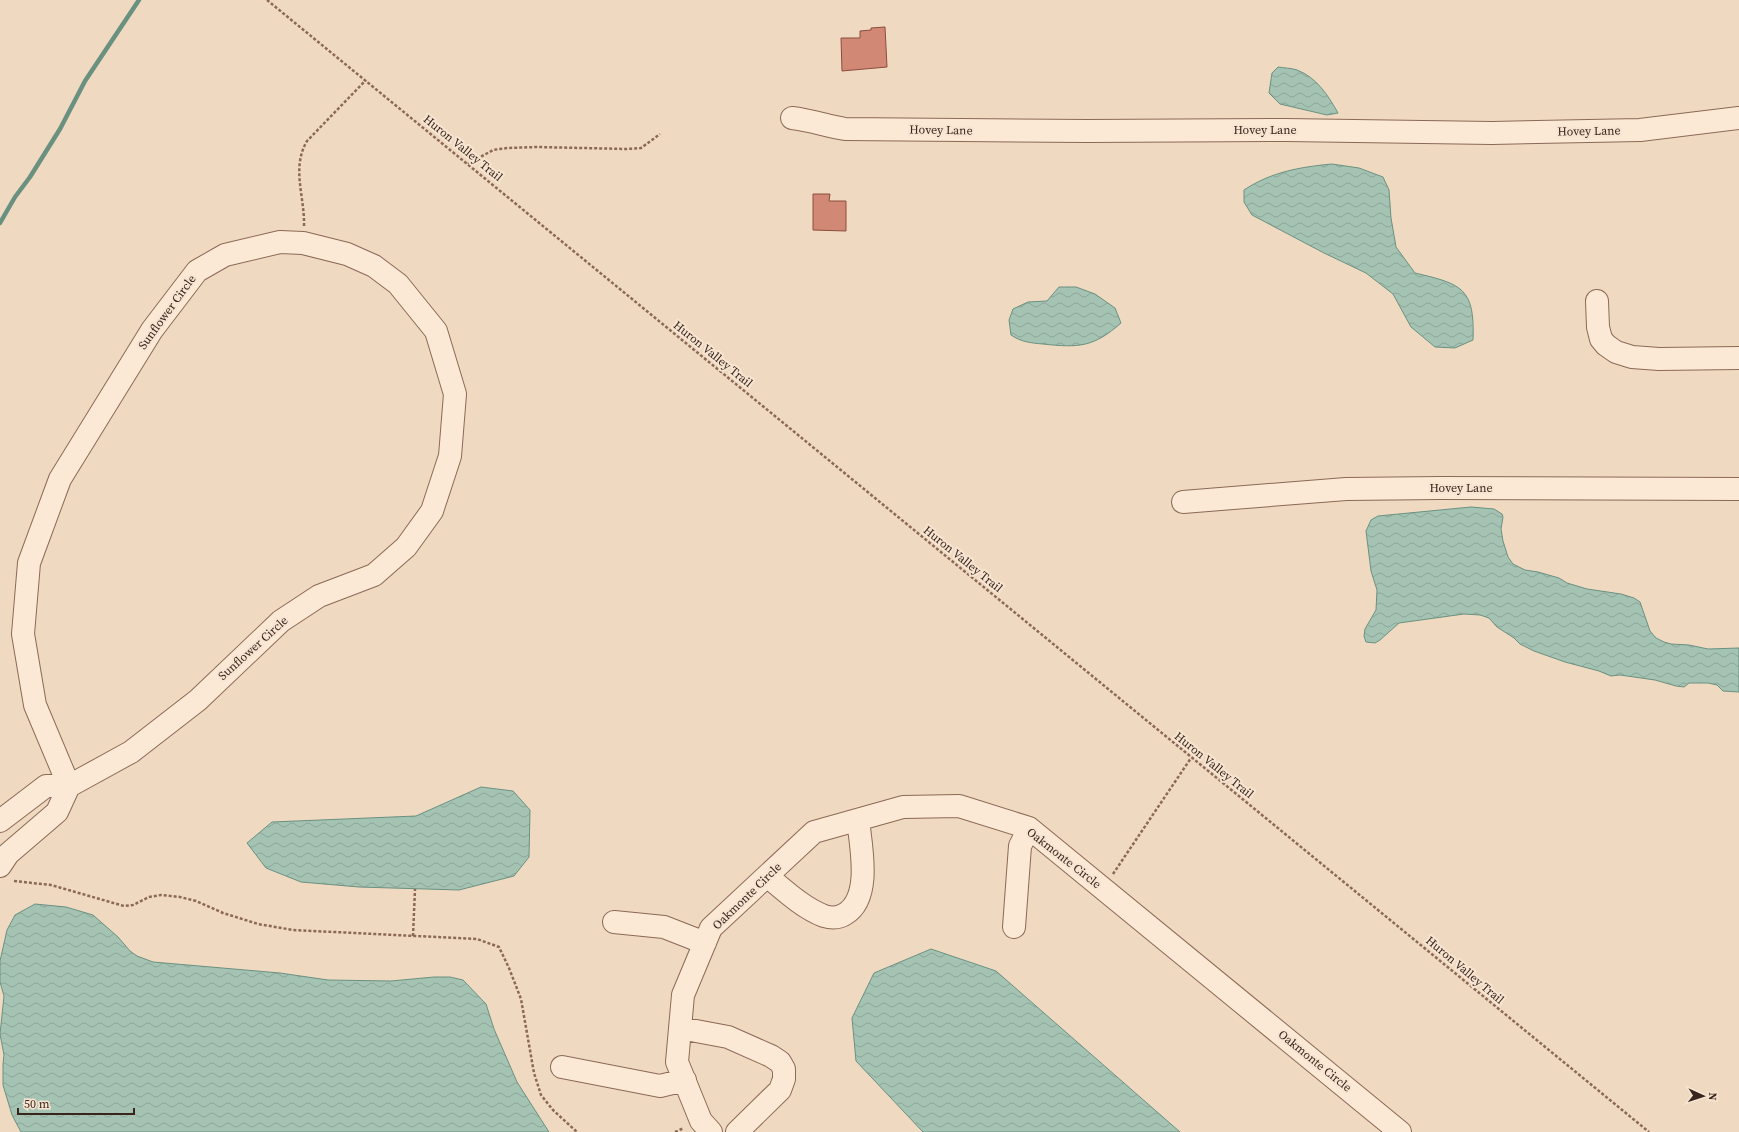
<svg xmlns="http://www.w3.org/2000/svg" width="1739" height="1132" viewBox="0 0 1739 1132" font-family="'Source Serif 4',serif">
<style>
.water{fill:url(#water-waves);stroke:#6a9180}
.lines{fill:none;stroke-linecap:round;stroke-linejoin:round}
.stream{stroke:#6a9180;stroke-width:4.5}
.building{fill:#d18975;stroke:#8c4c3c}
.minor-casing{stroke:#8b6957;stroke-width:24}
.path{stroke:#8b6957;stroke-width:2.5;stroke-dasharray:3 2;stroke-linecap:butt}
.minor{stroke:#fbe8d5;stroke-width:22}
.labels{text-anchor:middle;stroke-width:4;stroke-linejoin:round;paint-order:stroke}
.street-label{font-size:12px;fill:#3a251d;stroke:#f7e5d1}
</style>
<defs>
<pattern id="water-waves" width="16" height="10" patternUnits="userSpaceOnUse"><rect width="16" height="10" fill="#a4c3b3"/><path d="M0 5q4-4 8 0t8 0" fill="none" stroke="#8ea79a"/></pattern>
</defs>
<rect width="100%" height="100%" fill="#f0d9c1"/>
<path class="water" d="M 1278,67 C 1284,68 1291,68 1297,70 C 1316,77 1328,95 1338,113 L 1327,115 L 1280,104 L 1269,93 L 1272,73 Z
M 1332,164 L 1359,168 L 1383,177 L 1389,190 L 1391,218 L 1396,247 L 1415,273 C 1462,284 1475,288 1473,340 L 1455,348 L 1435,347 L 1411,327 L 1393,294 L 1366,273 L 1324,253 L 1252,215 L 1244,202 L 1244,190 C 1271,172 1300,167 1332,164 Z
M 1059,287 L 1076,287 L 1095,294 L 1115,308 L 1121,323 C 1094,347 1079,348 1043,344 C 1031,343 1021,342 1011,335 L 1009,320 L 1013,309 L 1028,302 L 1047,301 Z
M 1471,507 L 1494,509 L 1502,514 L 1503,517 L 1501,529 L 1503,541 L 1508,557 L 1513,564 L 1525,570 L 1538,572 L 1559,578 L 1567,583 L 1587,589 L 1621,594 L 1634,598 L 1640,602 L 1650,631 L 1656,638 L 1664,642 L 1671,644 L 1689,645 L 1708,649 L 1739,648 L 1739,692 L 1723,691 L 1717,685 L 1708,683 L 1689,683 L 1684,687 L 1676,686 L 1655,680 L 1620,675 L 1611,676 L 1599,671 L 1565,662 L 1534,651 L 1520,644 L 1514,638 L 1497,627 L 1489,618 L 1480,615 L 1464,614 L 1399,623 L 1380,640 L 1375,643 L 1366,642 L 1364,636 L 1365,629 L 1376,610 L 1377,590 L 1371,571 L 1366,531 L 1371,520 L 1378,516 Z
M 481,787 L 513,791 L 530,810 L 529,857 L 514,876 L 459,890 L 359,887 L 301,882 L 266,868 L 247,843 L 272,822 L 416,816 Z
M 35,904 L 66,907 L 93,915 L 118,937 L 130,951 L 137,956 L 153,962 L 280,973 L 328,980 L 391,981 L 434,977 L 450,977 L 463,980 L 486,1004 L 494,1029 L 517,1082 L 549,1132 L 21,1132 L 12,1115 L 3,1085 L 3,1064 L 4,1055 L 0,1034 L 4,996 L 0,982 L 0,961 L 7,930 L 15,915 Z
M 931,949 L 996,971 L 1180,1132 L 923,1132 L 856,1061 L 852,1018 L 874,973 Z"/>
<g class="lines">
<path class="stream" d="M 0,223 L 15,197 L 30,177 L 60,129 L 85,81 L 139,0"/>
</g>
<path class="building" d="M 885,27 L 887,67 L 842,71 L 841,38 L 860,38 L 860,31 L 871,30 L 871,28 Z
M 813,194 L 830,194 L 829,201 L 846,201 L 846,231 L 813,230 Z"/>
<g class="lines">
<g class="minor-casing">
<path id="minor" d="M 792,118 C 810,120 827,126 845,129 L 1088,131 L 1286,130 L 1492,133 L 1640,130 L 1739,118
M 280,242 L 303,243 L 347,254 L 374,266 L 398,284 L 436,331 L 455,394 L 450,456 L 432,511 L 406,547 L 374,575 L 319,596 L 281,621 L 198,700 L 131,752 L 69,786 L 35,705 L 23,634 L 29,563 L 60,479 L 152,330 L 197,271 L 225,255 Z
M 1597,301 L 1598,327 L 1601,339 L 1606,345 L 1616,352 L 1632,357 L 1659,359 L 1739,358
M 1183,502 L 1346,489 L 1440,488 L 1739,489
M 0,821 L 46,786 L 69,786 L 57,812 L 8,854 L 0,866
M 767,876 C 784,890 803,908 824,916 C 831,918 839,918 845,914 C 872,898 861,847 858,820
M 614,922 L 664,927 L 705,943
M 1014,927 L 1020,846 L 1029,828
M 680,1028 L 728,1037 L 771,1056 L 780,1062 L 784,1069 L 784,1079 L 780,1090 L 737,1132
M 562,1067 L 660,1086 L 685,1080
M 711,1132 L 701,1121 L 677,1062 L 683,995 L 711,928 L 814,832 L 903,807 L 959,806 L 1029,828 L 1400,1132"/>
</g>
<path class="path" d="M 267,0 L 1649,1132
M 468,164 L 493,150 L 507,148 L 537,147 L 627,149 L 641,148 L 660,134
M 304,226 C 305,197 291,168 307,141 L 366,80
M 1113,874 L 1191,758
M 14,881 L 51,885 L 124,906 L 133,905 L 149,897 L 161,895 L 180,897 L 196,901 L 223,913 L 258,924 L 293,930 L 477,939 L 499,947 L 509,968 L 521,999 L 534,1073 L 541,1095 L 553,1110 L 577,1132
M 413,936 L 415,889
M 675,1132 L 684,1128"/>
<use href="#minor" class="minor"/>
</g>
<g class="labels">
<g class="street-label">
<text transform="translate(941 130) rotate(1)" y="4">Hovey Lane</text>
<text x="1265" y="134">Hovey Lane</text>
<text transform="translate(1589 131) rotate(-1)" y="4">Hovey Lane</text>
<text transform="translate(463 148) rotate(39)" y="4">Huron Valley Trail</text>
<text transform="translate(167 312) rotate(-54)" y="4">Sunflower Circle</text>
<text transform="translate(713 354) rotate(39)" y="4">Huron Valley Trail</text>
<text x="1461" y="492">Hovey Lane</text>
<text transform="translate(963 559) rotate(39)" y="4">Huron Valley Trail</text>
<text transform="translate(253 648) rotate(-42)" y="4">Sunflower Circle</text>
<text transform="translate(1214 765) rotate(39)" y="4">Huron Valley Trail</text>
<text transform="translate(1064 858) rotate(38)" y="4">Oakmonte Circle</text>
<text transform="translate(747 896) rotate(-44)" y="4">Oakmonte Circle</text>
<text transform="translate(1465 970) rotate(40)" y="4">Huron Valley Trail</text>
<text transform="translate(1315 1061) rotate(39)" y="4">Oakmonte Circle</text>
</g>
</g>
<g transform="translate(1703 1096) rotate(93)" stroke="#f7e5d1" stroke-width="3" paint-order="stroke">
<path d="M0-3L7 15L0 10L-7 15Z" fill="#3a251d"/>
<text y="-6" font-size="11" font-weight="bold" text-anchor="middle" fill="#3a251d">N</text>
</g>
<path d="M18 1108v6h116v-6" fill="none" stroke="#3a251d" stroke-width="2"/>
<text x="24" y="1108" font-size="12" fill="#3a251d" stroke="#f7e5d1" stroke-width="3" paint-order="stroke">50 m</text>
</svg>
